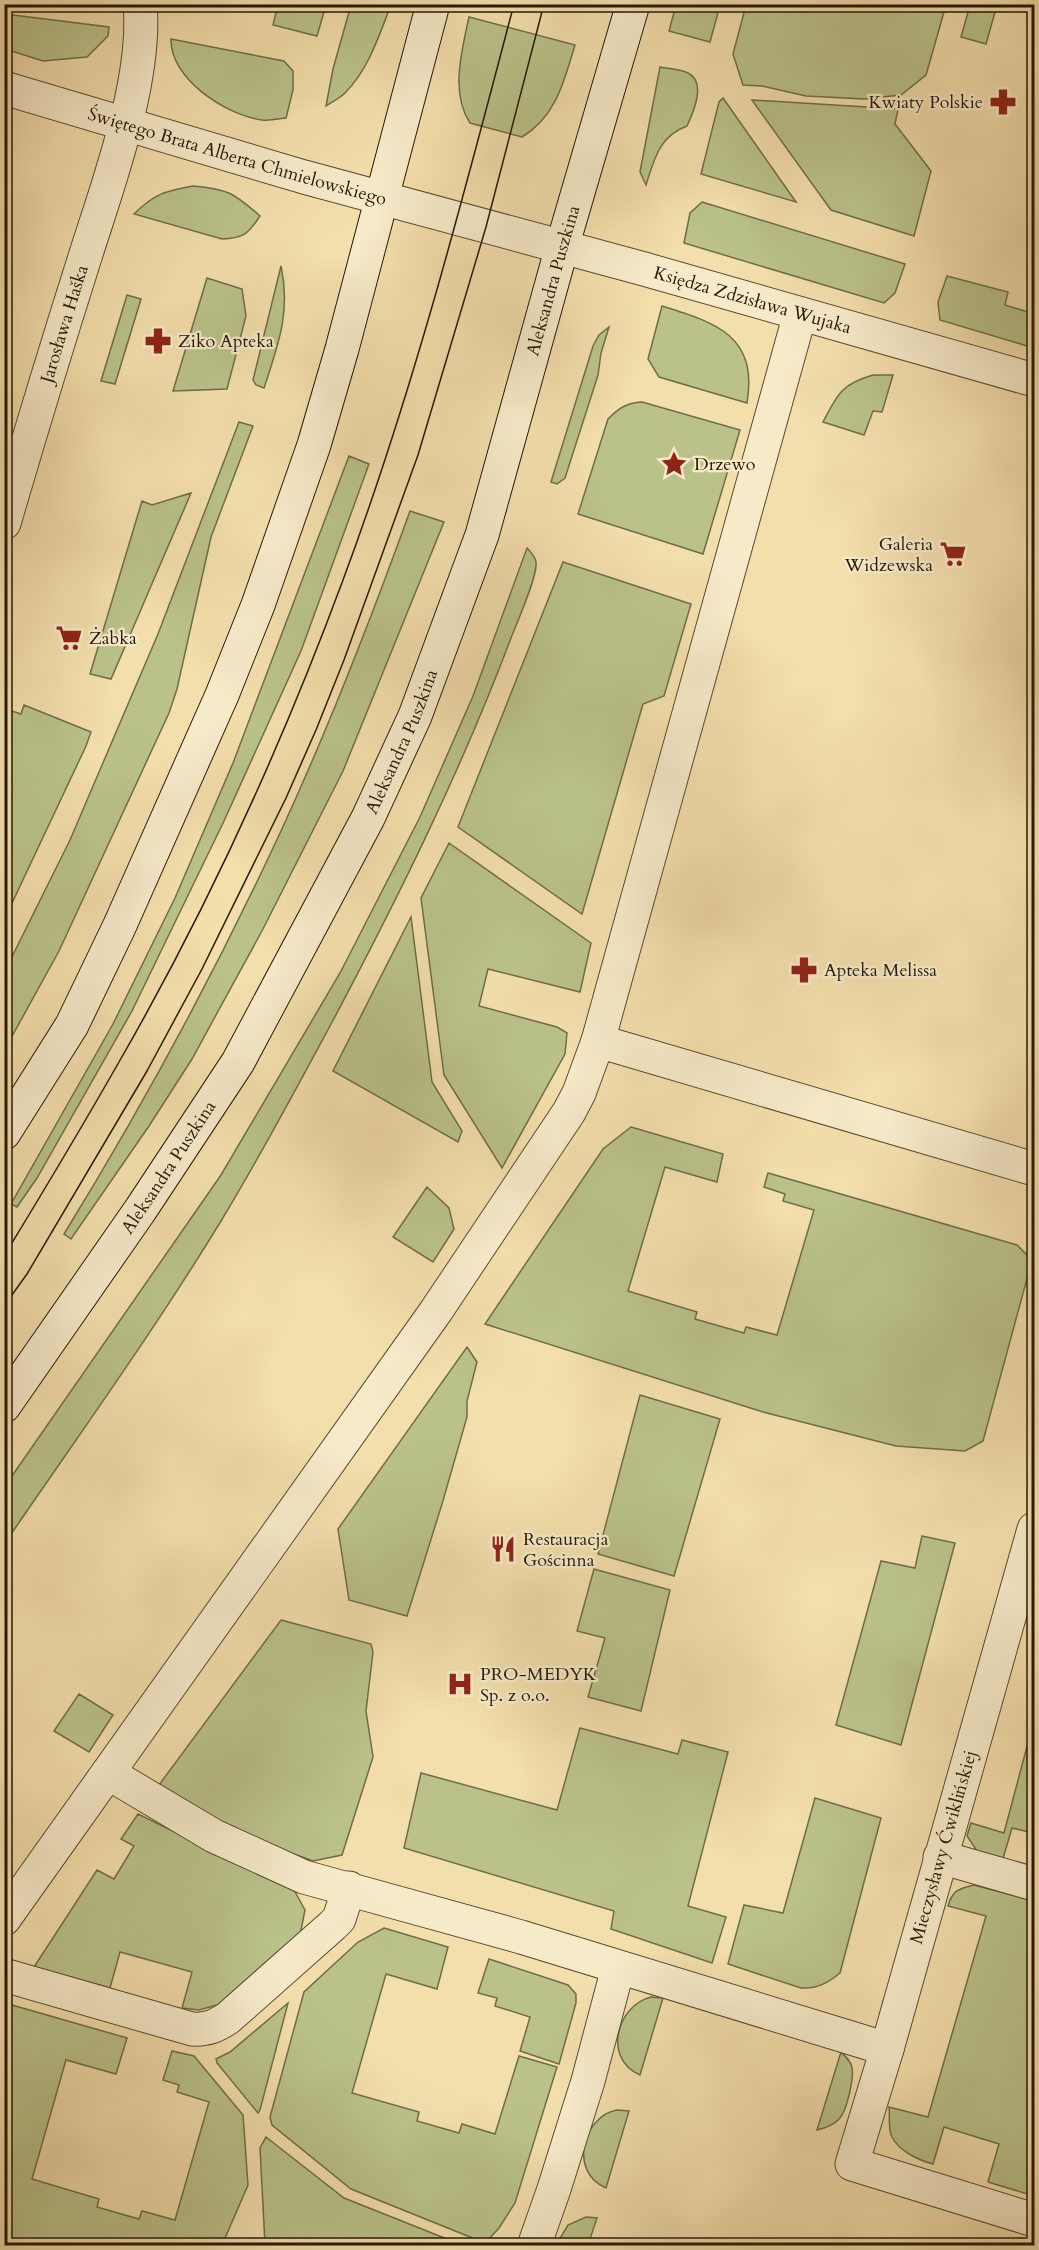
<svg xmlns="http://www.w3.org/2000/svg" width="1039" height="2250" viewBox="0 0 1039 2250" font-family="Cardo,serif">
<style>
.green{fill:#bac28a;stroke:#6f6d48;stroke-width:1.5}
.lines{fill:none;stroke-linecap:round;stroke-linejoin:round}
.street-casing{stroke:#584a30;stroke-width:35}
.secondary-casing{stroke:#241807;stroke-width:35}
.street{stroke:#f7eac9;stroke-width:33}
.secondary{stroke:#f7eac9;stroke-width:33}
.tram{stroke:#241807;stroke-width:1.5}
.labels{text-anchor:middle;stroke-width:4.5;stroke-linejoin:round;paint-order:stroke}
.poi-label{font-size:18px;fill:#241807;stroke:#f7eac9;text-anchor:start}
.street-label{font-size:18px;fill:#241807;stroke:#f7eac9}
</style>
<rect width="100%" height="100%" fill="#f3dfac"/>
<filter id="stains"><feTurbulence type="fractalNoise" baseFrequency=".00333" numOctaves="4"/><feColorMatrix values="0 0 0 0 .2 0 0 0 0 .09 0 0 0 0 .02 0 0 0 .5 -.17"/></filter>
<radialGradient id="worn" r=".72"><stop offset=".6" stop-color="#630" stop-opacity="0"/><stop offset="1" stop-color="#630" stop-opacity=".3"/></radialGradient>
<path class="green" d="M 278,5 L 326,5 L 317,36 L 273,25 Z
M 351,5 L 391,5 C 379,35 369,69 345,93 C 340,98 332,102 326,106 L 333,69 Z
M 676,5 L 720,5 L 710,42 L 669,31 Z
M 746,5 L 746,4 L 946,5 L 926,75 L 901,95 L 864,99 L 806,96 L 762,86 L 743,85 L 733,54 Z
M 970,5 L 997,5 L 986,44 L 961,37 Z
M 5,14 L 109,27 L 108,36 L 87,57 L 43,61 L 5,49 Z
M 469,17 L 575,45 C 564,81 556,117 522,137 L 470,123 C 450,93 462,50 469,17 Z
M 171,39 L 284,61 L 293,71 L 293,90 L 286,118 C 278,119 269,121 262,120 C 226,115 170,79 171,39 Z
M 660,67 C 669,69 680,69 688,73 C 707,82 693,113 687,126 C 659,136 654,160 646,185 L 640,172 Z
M 723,98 L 796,202 L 701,174 L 719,102 Z
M 752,100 L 898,109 L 895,124 L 931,171 L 914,236 L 831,210 Z
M 193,186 C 228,189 234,193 260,216 C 248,234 244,238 222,239 L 134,214 C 154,194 165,191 193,186 Z
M 702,202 L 905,264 L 895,293 L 884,303 L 684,243 L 690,213 Z
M 281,266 C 291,312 278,345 264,388 L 256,385 L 253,380 Z
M 947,276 L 1008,292 L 1005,305 L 1028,312 L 1033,300 L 1034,300 L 1034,348 L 940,320 L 938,302 Z
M 207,278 L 242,289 L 246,316 L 227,389 L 173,391 Z
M 127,295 L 141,299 L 115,384 L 101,381 Z
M 662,306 C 717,323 758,336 747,403 L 659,377 L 648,359 Z
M 609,327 L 601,353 L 598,375 L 565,478 L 557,484 L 551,482 L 593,346 L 599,335 Z
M 873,375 L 893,375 L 882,412 L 873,411 L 864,435 L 823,422 C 838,393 842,384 873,375 Z
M 642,402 L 740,430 L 703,554 L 578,514 L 608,419 C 619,408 626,403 642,402 Z
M 239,422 L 253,426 L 211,537 L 177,689 L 169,713 L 59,951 L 5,1049 L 5,971 L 70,840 L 158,634 Z
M 349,456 L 369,464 L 301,651 L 224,821 L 132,1011 L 37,1178 L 17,1207 L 11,1204 L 113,1024 L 175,898 L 233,763 Z
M 191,493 L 111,679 L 90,674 L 142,501 L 152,505 Z
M 410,511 L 444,522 L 343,771 L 263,929 L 192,1059 L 149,1126 L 71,1239 L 64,1234 C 144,1104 217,969 281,831 C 329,727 371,619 410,511 Z
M 527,548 C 531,552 535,556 536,562 C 538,576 517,622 511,638 C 461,771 397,900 330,1026 C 295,1091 260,1157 221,1221 C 154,1331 78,1436 5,1543 L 5,1486 L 221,1175 L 340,973 L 420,817 L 473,696 Z
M 563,562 L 691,604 L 664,696 L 643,704 L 582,914 L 458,827 Z
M 24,705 L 91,732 L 86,746 L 5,918 L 5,716 L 6,709 L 21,714 Z
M 449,843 L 591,943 L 580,992 L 488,969 L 479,1006 L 557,1027 L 567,1033 L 565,1054 L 502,1168 L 444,1075 L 421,898 Z
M 411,917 L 432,1082 L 462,1131 L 458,1142 L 333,1071 Z
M 631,1127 L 723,1154 L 717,1182 L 665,1167 L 628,1291 L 697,1312 L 695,1319 L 744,1333 L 746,1327 L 777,1335 L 814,1210 L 783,1201 L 785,1194 L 764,1187 L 768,1173 L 1017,1245 L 1032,1260 L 983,1441 L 965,1451 L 896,1446 L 763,1412 L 485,1324 L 603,1149 Z
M 427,1187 L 449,1208 L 454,1229 L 433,1262 L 393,1237 Z
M 467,1347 L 477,1362 L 467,1401 L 467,1417 L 442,1504 L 407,1616 L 349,1600 L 338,1529 Z
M 640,1395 L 720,1419 L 674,1576 L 598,1554 Z
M 922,1536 L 955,1543 L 901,1745 L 836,1725 L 881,1561 L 915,1568 Z
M 594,1569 L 670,1590 L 641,1711 L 588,1697 L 605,1638 L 577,1631 Z
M 281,1620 L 371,1644 L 373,1652 L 366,1711 L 373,1757 L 342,1855 L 313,1861 L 280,1849 L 211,1818 L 159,1785 Z
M 79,1694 L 113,1715 L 89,1752 L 54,1731 Z
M 1034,1720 L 1034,1833 L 1012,1828 L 1002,1862 L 977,1851 L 967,1836 L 971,1823 L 1004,1833 Z
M 580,1728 L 678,1754 L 682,1740 L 728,1752 L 688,1906 L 726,1917 L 712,1963 L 611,1929 L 614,1911 L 404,1848 L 421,1773 L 557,1810 Z
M 815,1798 L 881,1818 L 840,1973 C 828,1983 817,1989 801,1988 L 728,1964 L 744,1905 L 783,1913 Z
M 138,1814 L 294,1890 L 305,1910 L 300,1935 L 224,2003 L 199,2010 L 182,2008 L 192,1972 L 120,1952 L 110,1988 L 34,1967 L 97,1870 L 114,1879 L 134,1846 L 121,1839 Z
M 974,1885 L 1034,1901 L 1034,2196 L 988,2182 L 999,2144 L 944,2127 L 933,2164 C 918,2160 899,2151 892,2137 C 888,2130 890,2116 889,2107 L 928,2117 L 986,1916 L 948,1906 C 953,1889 959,1889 974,1885 Z
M 384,1928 L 448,1947 L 437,1989 L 386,1974 L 352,2093 L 419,2112 L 417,2121 L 459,2133 L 462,2124 L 495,2134 L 519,2056 L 557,2067 L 515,2203 L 499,2228 L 485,2243 L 351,2189 L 272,2125 L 270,2117 L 304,1992 L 358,1942 Z
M 489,1959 L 568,1985 L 576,1994 L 576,2003 L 559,2064 L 520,2051 L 530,2017 L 495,2006 L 497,1998 L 478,1993 Z
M 651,1997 L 663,1998 L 640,2075 C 603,2059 616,2006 651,1997 Z
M 5,2003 L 127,2038 L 116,2074 L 66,2060 L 32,2179 L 99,2199 L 97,2207 L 139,2219 L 142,2211 L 175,2220 L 209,2102 L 177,2092 L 179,2085 L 163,2080 L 172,2051 L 194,2056 L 243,2115 L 248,2185 L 222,2245 L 5,2245 Z
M 288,2003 L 260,2110 L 258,2113 L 217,2063 L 216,2059 L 230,2052 Z
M 841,2052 C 846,2057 851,2061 852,2068 C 854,2078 847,2111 839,2119 C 834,2125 825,2128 817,2130 Z
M 617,2110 L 629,2111 L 606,2188 C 568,2172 583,2116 617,2110 Z
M 266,2137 L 344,2198 L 462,2245 L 265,2245 L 260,2148 Z
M 586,2217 L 597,2218 L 588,2245 L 556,2245 L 568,2225 Z"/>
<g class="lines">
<g class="street-casing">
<g id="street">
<path id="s1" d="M 4,88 L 304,177 L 644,269 L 1034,380"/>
<path id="s2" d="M 4,523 C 30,434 57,345 85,257 C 108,184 147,80 140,4"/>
<path d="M 598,1041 L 1034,1169"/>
<path d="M 1034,1529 L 887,2049 L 852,2164 L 1034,2220"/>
<path d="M 108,1773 L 214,1836 L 304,1877 L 521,1937 L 887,2049"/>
<path d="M 940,1857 L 1034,1884"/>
<path d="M 4,1919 L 436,1311 L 569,1112 L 579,1093 L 598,1041 L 800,314"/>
<path d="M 4,1975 L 192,2029 C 207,2030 216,2026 228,2018 L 333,1925 L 339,1919 L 349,1888"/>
<path d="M 534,2246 L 554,2189 L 588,2081 L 618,1968"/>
</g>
</g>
<g class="secondary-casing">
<g id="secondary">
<path d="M 4,1133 L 72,1025 L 120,925 L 222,695 L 258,605 L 314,445 L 342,349 L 433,4"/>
<path id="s3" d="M 4,1406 L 141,1209 L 238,1062 L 368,818 L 415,716 L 482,535 L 562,247 L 633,4"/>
</g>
</g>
<use href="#street" class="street"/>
<use href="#secondary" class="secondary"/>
<path class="tram" d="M 4,1256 C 43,1192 82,1127 119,1062 C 207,909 282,745 343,580 C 413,392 463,198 514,4
M 4,1306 L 27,1274 L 147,1071 L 202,969 L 286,798 L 316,730 L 344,660 L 418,455 L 486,227 L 544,4"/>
</g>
<defs>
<g id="pharmacy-bare" transform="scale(2.07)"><path d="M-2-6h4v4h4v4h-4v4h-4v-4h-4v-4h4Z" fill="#8f2418" stroke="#f7eac9" stroke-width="2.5" paint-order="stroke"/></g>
<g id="sight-bare" transform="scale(2.07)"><path d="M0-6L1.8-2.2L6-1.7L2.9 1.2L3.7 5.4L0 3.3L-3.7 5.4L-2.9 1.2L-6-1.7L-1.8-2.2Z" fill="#8f2418" stroke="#f7eac9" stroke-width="2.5" paint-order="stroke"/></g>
<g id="supermarket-bare" transform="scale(2.07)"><path d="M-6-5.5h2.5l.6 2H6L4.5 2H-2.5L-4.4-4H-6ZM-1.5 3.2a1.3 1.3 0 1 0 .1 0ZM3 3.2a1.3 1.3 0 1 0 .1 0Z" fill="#8f2418" stroke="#f7eac9" stroke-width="2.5" paint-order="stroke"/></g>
<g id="restaurant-bare" transform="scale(2.07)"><path d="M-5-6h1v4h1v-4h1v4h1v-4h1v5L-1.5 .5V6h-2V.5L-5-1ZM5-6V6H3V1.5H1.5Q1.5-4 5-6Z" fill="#8f2418" stroke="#f7eac9" stroke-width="2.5" paint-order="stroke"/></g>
<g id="hospital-bare" transform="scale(2.07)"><path d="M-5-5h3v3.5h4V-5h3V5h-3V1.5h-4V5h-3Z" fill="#8f2418" stroke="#f7eac9" stroke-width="2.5" paint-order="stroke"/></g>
</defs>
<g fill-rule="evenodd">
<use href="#pharmacy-bare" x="1003" y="102"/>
<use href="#pharmacy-bare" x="158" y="341"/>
<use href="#sight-bare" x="674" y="464"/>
<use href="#supermarket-bare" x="953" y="554"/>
<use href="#supermarket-bare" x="69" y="638"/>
<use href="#pharmacy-bare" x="804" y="970"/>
<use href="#restaurant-bare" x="503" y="1549"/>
<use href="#hospital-bare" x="460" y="1684"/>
</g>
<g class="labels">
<g class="poi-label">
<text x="983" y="108" text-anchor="end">Kwiaty Polskie</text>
<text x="178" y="347">Ziko Apteka</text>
<text x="694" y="470">Drzewo</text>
<text x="933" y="550" text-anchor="end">Galeria<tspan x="933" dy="21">Widzewska</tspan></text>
<text x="89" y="644">Żabka</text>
<text x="824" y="976">Apteka Melissa</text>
<text x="523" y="1545">Restauracja<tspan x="523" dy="21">Gościnna</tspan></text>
<text x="480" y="1680">PRO-MEDYK<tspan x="480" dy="21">Sp. z o.o.</tspan></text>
</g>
<g class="street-label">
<text dy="6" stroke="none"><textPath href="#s1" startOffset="243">Świętego Brata Alberta Chmielowskiego</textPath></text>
<text dy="6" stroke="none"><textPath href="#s3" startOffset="1262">Aleksandra Puszkina</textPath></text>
<text dy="6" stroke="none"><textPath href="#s1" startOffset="778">Księdza Zdzisława Wujaka</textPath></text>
<text dy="6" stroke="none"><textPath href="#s2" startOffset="208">Jarosława Haška</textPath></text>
<text dy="6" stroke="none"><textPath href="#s3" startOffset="776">Aleksandra Puszkina</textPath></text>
<text dy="6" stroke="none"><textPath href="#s3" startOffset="290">Aleksandra Puszkina</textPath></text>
<text transform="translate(943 1847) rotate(-74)" y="6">Mieczysławy Ćwiklińskiej</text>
</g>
</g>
<rect width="1039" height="2250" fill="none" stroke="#f3dfac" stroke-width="24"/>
<rect x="6" y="6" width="1027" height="2238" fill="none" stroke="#241807" stroke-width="3"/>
<rect x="12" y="12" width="1015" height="2226" fill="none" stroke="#241807" stroke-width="1.5"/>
<rect width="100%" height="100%" filter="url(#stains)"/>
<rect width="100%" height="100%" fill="url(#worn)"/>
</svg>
